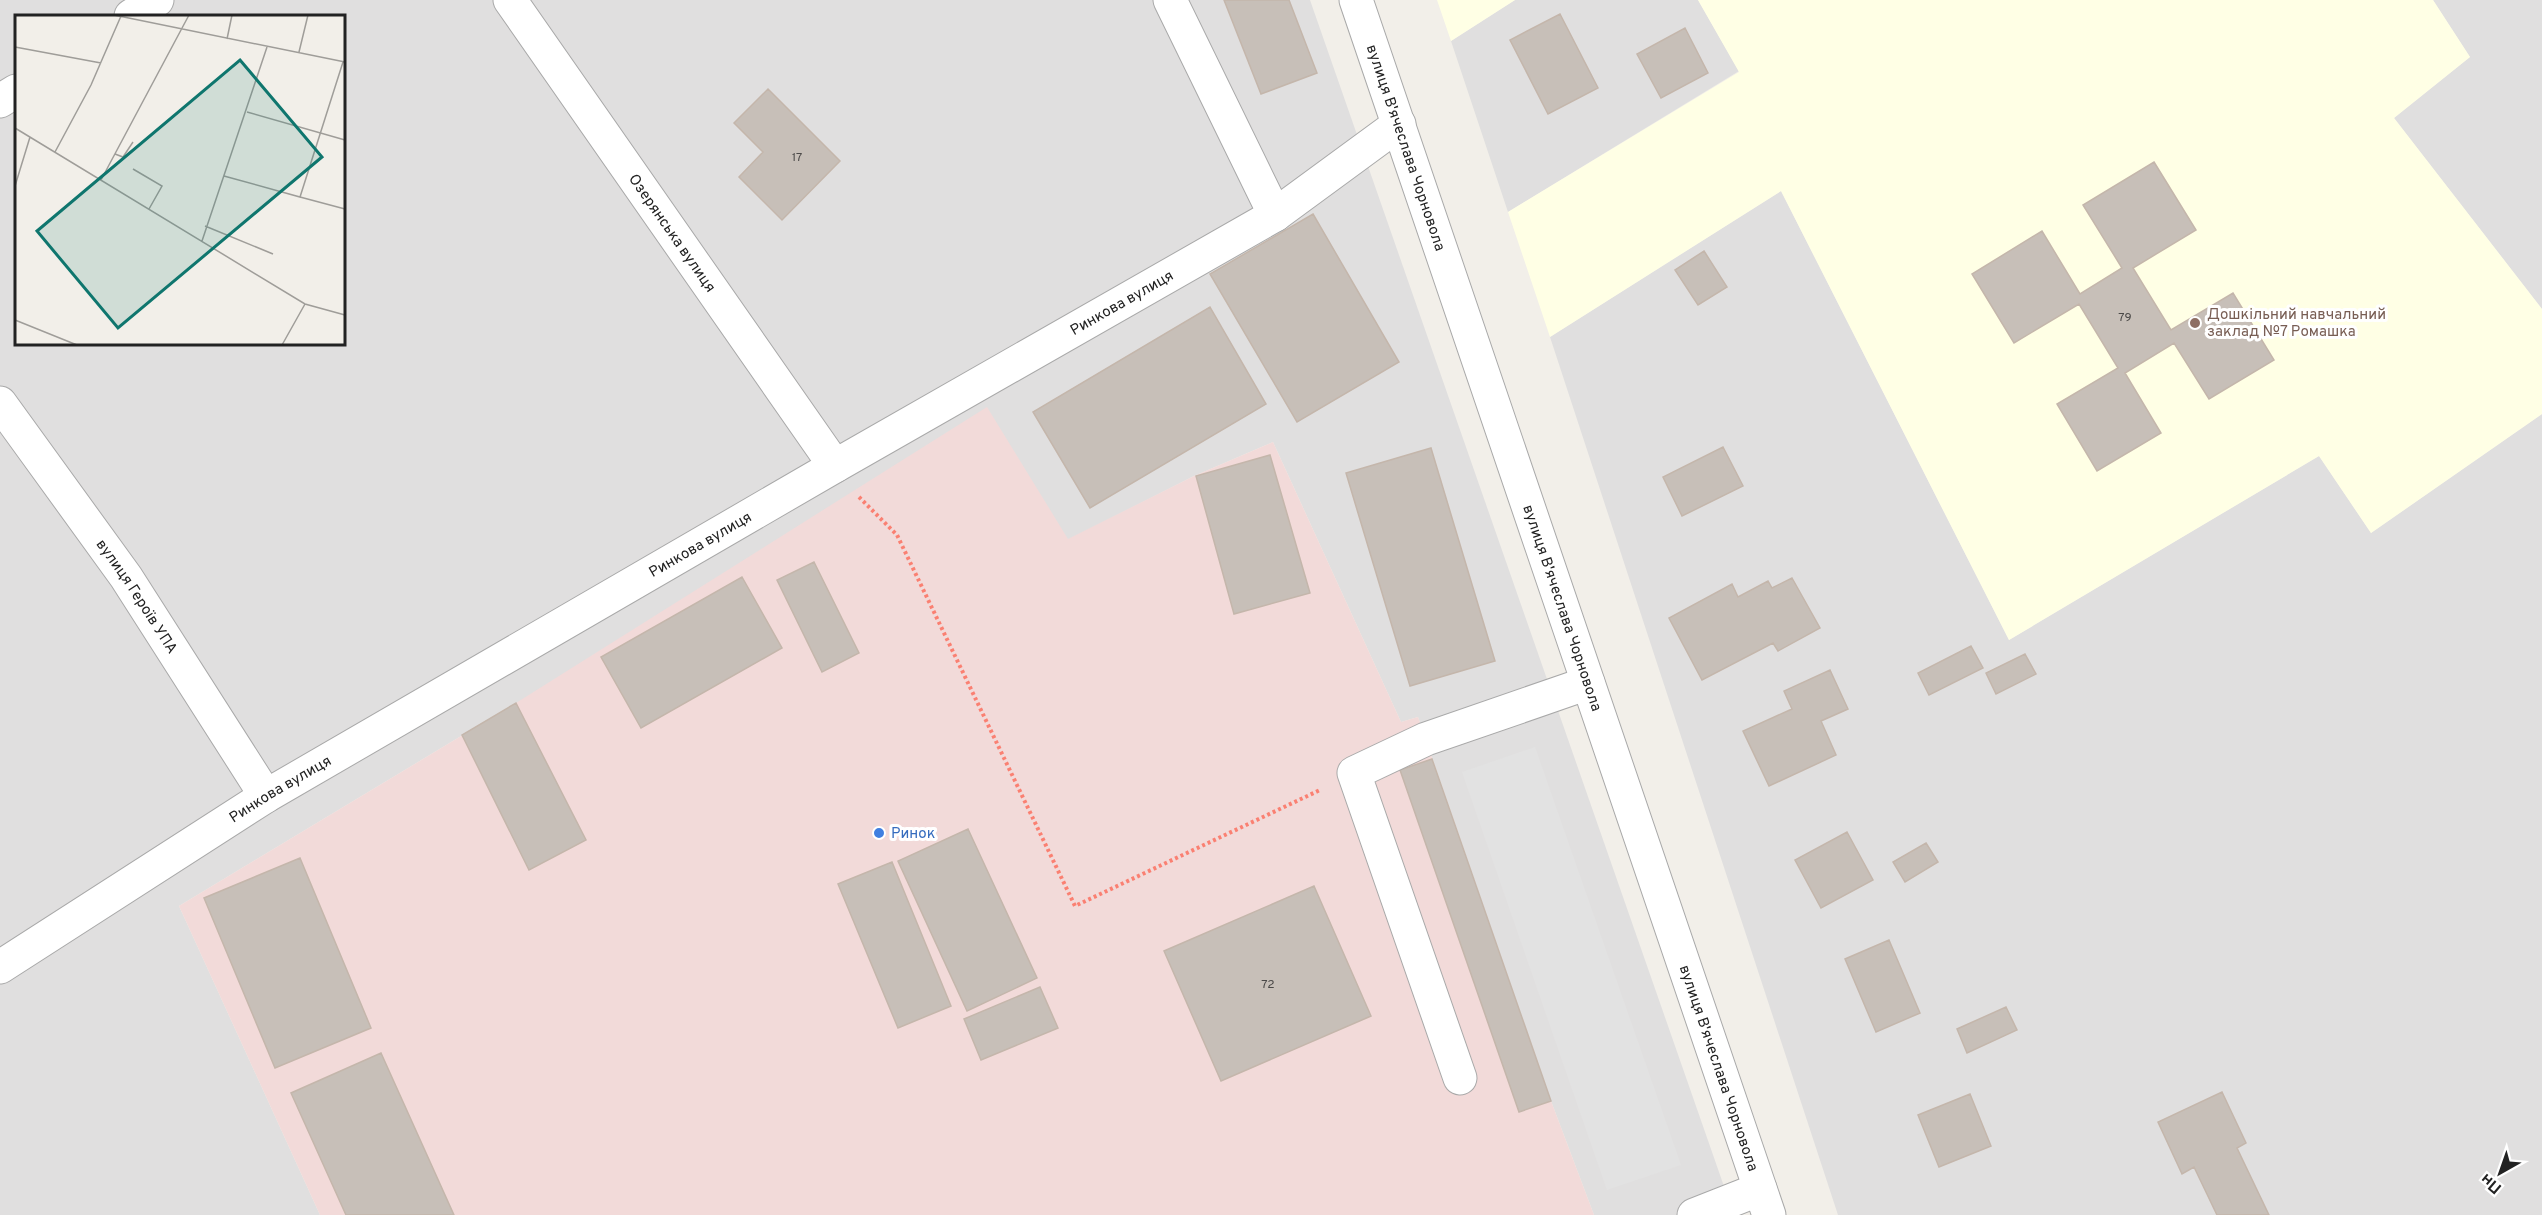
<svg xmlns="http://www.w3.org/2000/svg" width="2542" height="1215" viewBox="0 0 2542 1215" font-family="Overpass,sans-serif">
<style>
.residential{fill:#e0dfdf;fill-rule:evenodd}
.commercial{fill:#f2dad9}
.education{fill:#ffffe5}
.parking{fill:#e2e2e2}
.building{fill:#c7bfb8;stroke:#c4b6ab;stroke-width:1.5}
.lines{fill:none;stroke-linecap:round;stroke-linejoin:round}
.minor-casing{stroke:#a9a9a9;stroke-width:35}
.path{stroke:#fa8072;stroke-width:4;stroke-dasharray:3 3;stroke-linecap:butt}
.minor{stroke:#fff;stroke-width:33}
.education-dot{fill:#8d6e63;stroke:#fff;stroke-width:2}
.shop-dot{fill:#3f7fe0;stroke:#fff;stroke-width:2}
.labels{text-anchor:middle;stroke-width:6;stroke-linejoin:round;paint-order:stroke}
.number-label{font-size:12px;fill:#4b4948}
.street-label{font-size:15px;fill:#222;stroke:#fff}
.education-label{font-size:15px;fill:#785e54;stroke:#fff;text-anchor:start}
.shop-label{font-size:15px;fill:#366cbe;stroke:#fff;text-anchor:start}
.inset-road{fill:none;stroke:#9f9d99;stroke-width:1.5}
.view{fill:#0f766e;fill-opacity:0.15;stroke:#0f766e;stroke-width:3}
.inset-edge{fill:none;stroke:#222;stroke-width:3}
</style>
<rect width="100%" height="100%" fill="#f2efe9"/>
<path class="residential" d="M 0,0 L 1310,0 L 1734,1215 L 1594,1215 L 1551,1101 L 1418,717 L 1401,722 L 1273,442 L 1194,476 L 1068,540 L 516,703 L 179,906 L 320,1215 L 0,1215 ZM 16,16 L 344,16 L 344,344 L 16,344 Z
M 1515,0 L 1698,0 L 1739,71 L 1508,212 L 1451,41 Z
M 2433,0 L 2542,0 L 2542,309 L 2394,118 L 2470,57 Z
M 1781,191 L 2009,640 L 2319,456 L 2371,533 L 2542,414 L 2542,1215 L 1838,1215 L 1550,337 Z"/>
<path class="commercial" d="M 987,407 L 1068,539 L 1194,476 L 1273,442 L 1401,722 L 1418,717 L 1551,1101 L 1594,1215 L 320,1215 L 179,906 L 516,703 Z"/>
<path class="education" d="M 1437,0 L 1515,0 L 1451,41 Z
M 1698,0 L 2433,0 L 2470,57 L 2394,118 L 2542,309 L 2542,414 L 2371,533 L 2319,456 L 2009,640 L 1781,191 L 1550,337 L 1508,212 L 1739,72 Z"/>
<path class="parking" d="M 1535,747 L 1681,1165 L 1607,1190 L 1462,772 Z"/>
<path class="building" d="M 1224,0 L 1289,0 L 1317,73 L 1261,94 Z
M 1560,14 L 1598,88 L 1548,114 L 1510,40 Z
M 1685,28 L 1708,73 L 1661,98 L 1637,54 Z
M 768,89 L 840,161 L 782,220 L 739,177 L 763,152 L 734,123 Z
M 2154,162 L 2196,230 L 2133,268 L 2171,330 L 2233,293 L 2274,360 L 2209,399 L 2174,343 L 2125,373 L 2161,433 L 2097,471 L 2057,404 L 2118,368 L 2079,304 L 2014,343 L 1972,274 L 2042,231 L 2080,294 L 2122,268 L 2083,205 Z
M 1313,214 L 1399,362 L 1297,422 L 1210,274 Z
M 1704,251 L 1727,287 L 1698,305 L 1675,270 Z
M 1210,307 L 1266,404 L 1090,508 L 1033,412 Z
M 1723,447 L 1743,486 L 1682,516 L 1663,477 Z
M 1431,448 L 1495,661 L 1410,686 L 1346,473 Z
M 1270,455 L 1310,593 L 1234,614 L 1196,476 Z
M 814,562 L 859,653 L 822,672 L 777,580 Z
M 742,577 L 782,648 L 641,728 L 601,657 Z
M 1792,578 L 1820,628 L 1778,651 L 1773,643 L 1702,680 L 1669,618 L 1732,584 L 1738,597 L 1768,581 L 1772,588 Z
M 1971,646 L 1983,668 L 1929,695 L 1918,673 Z
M 2025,654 L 2036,674 L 1996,694 L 1986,673 Z
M 1830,670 L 1848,709 L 1821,721 L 1836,755 L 1769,786 L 1743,731 L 1792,709 L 1784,691 Z
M 516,703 L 586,840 L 529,870 L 462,735 Z
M 1432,759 L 1551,1101 L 1519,1112 L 1400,770 Z
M 968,829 L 1037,978 L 967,1011 L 898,861 Z
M 1847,832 L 1873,880 L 1821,908 L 1795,860 Z
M 1926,843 L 1938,862 L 1905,882 L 1893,862 Z
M 300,858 L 371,1028 L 275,1068 L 204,898 Z
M 892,862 L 951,1006 L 898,1028 L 838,884 Z
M 1314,886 L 1371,1016 L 1221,1081 L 1164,951 Z
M 1889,940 L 1920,1013 L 1876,1032 L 1845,959 Z
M 1040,987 L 1058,1028 L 981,1060 L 964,1019 Z
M 2006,1007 L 2017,1030 L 1967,1053 L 1957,1029 Z
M 381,1053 L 454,1215 L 346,1215 L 291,1093 Z
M 2222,1092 L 2246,1143 L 2237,1148 L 2269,1215 L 2217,1215 L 2194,1167 L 2182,1174 L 2158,1122 Z
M 1970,1094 L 1991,1146 L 1939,1167 L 1918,1115 Z"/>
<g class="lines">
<g class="minor-casing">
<g id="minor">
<path id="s1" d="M 510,0 L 835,466"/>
<path d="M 1170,0 L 1275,215"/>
<path id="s2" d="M 1356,0 L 1769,1215"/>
<path d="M 131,16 L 157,0"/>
<path d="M 0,101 L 16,91"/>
<path id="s3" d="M 0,403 L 126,577 L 266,796"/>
<path id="s4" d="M 0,967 L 266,796 L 835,466 L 1275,215 L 1399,124"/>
<path d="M 1460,1078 L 1354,773 L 1426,739 L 1588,683"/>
<path d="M 1694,1215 L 1760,1189"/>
</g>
</g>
<path class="path" d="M 859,497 L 897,535 L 1075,906 L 1320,790"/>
<use href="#minor" class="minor"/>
</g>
<circle class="education-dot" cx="2195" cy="323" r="6"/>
<circle class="shop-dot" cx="879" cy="833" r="6"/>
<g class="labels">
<g class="number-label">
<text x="797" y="161">17</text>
<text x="2125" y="321">79</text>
<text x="1268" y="988">72</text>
</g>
<g class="street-label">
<text dy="5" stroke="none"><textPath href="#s2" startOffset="156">вулиця В'ячеслава Чорновола</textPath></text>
<text dy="5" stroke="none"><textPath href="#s1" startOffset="284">Озерянська вулиця</textPath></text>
<text dy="5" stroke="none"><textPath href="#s4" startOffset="1304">Ринкова вулиця</textPath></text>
<text dy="5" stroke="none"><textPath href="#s4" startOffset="818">Ринкова вулиця</textPath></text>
<text dy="5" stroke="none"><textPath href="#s3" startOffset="237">вулиця Героїв УПА</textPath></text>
<text dy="5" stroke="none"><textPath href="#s2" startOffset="642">вулиця В'ячеслава Чорновола</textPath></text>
<text dy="5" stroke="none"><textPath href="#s4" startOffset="332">Ринкова вулиця</textPath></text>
<text dy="5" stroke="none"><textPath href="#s2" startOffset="1128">вулиця В'ячеслава Чорновола</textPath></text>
</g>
<g class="education-label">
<text x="2207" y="319">Дошкільний навчальний<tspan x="2207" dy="17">заклад №7 Ромашка</tspan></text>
</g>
<g class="shop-label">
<text x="891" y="838">Ринок</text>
</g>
</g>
<g transform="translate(15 15)">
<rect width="330" height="330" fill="#f2efe9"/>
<path class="inset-road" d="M 99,0 L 330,47M 212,24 L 217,0M 0,32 L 86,48M 284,37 L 293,0M 232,97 L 330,125M 0,113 L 290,289 L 330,300M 40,137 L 76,70 L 106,1M 100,139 L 108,142 L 118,127M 118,154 L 147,171 L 134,194M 209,161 L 285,182 L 328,47M 86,165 L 174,0M 0,171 L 15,122M 285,182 L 330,194M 190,211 L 258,239M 187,226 L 252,32M 0,305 L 62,330M 267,330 L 290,289"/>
<path class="view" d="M 225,45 L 307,142 L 103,313 L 22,216 Z"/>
<rect width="330" height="330" class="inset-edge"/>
</g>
<g transform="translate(2500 1173) rotate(220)" stroke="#ffffff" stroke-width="4.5" paint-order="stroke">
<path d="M0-4.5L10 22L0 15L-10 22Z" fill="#222222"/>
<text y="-9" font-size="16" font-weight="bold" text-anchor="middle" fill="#222222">Пн</text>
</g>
</svg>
